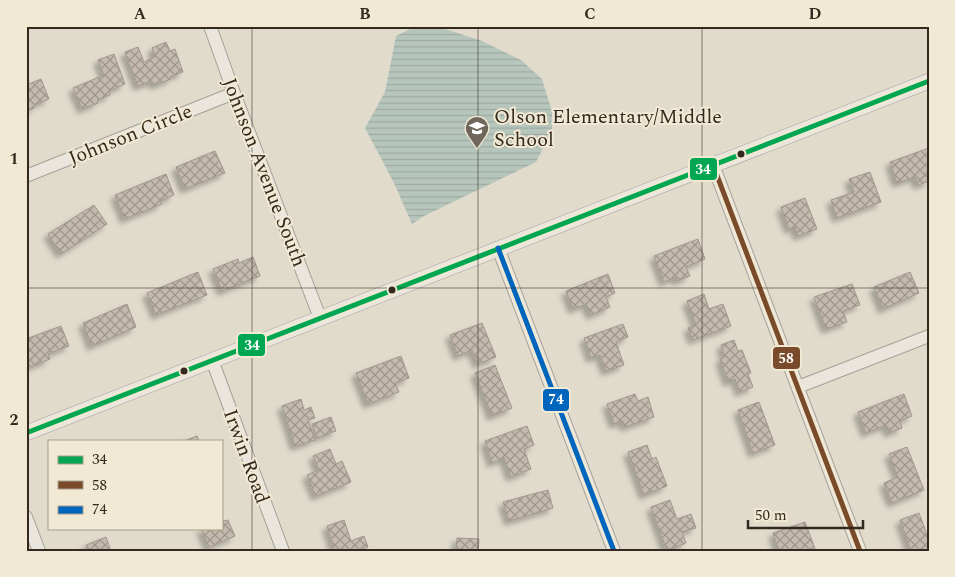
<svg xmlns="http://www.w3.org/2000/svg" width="955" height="577" viewBox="0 0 955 577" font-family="Spectral,serif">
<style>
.water{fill:url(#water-rules)}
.building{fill:url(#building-cross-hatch);stroke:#a0978c;filter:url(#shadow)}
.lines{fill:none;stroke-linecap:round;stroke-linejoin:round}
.minor-casing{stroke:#a6a095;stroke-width:14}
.tertiary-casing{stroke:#a6a095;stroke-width:16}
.minor{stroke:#eae6dd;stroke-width:12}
.tertiary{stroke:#eae6dd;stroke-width:15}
.bus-1-casing{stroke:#f1e9d3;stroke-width:9}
.bus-2-casing{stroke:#f1e9d3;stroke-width:9}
.bus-3-casing{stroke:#f1e9d3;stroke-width:9}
.bus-1{stroke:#00a651;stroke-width:5}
.bus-2{stroke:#7a4b2a;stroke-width:5}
.bus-3{stroke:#0065bd;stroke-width:5}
.grid{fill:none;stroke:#33291f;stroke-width:1;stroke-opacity:0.55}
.bus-dot{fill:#33291f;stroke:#f1e9d3;stroke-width:2}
.labels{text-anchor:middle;stroke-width:4;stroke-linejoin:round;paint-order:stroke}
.poi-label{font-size:20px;fill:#33291f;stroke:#f1e9d3;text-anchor:start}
.street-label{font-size:20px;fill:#33291f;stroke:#f1e9d3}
.line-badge{stroke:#f1e9d3;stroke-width:2}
.badge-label{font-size:14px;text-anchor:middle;font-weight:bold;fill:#fff}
.neatline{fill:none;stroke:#33291f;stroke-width:2}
.grid-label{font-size:16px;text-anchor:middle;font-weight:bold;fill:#33291f}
</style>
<defs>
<pattern id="water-rules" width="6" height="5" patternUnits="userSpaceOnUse" patternTransform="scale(1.25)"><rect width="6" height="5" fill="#b7c6bd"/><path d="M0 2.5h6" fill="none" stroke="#9eaaa2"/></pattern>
<pattern id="building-cross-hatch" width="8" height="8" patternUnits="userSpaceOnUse" patternTransform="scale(1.25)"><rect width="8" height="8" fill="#c4baad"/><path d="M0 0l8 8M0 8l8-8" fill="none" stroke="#a0978c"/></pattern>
<filter id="shadow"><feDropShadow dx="-4.5" dy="4.5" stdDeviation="2.5" flood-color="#0004"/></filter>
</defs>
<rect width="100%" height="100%" fill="#e1dbcc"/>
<path class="water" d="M 416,26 L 436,26 L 482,41 L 521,60 L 542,79 L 552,112 L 552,131 L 536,162 L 424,216 L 412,224 L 394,183 L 365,128 L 385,92 L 396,36 Z"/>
<path class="building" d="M 166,42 L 170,51 L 175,49 L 183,72 L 170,77 L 171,79 L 155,85 L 152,81 L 138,86 L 125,52 L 138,47 L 144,62 L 155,57 L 152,48 Z
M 114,54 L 125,84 L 109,91 L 110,95 L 97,100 L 98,103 L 82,109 L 73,88 L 104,75 L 98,60 Z
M 41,79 L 49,99 L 34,105 L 34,108 L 26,111 L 26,85 Z
M 929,148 L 929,171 L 926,172 L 929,181 L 918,185 L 915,177 L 897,183 L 890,162 Z
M 215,151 L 225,173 L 185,189 L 176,167 Z
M 870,172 L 881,202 L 837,218 L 831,200 L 854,192 L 849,179 Z
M 166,174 L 174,195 L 160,201 L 162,204 L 125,219 L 115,195 Z
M 805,198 L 817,229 L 798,236 L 795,227 L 789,229 L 781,207 Z
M 94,205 L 107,224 L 61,254 L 48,234 Z
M 698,239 L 705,259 L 686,267 L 690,276 L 677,281 L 676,277 L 664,282 L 654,256 Z
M 253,257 L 260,276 L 222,291 L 213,269 L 238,259 L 239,263 Z
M 198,272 L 207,295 L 156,315 L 147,293 Z
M 910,272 L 919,293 L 883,309 L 874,287 Z
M 608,274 L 615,293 L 606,297 L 610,307 L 591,315 L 586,304 L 573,309 L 566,291 Z
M 852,284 L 860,305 L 843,311 L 847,322 L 826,329 L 814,297 Z
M 704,294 L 709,309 L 723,304 L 731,326 L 693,340 L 688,328 L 696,325 L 687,301 Z
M 127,304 L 136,327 L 92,346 L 83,323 Z
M 482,323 L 496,357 L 478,364 L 472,350 L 458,356 L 450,335 Z
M 623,324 L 628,337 L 616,342 L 624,365 L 606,371 L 600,355 L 591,358 L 584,338 Z
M 61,326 L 69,346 L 48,354 L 50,359 L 30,367 L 26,356 L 26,339 Z
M 734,340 L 738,351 L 742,350 L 751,373 L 748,374 L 753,387 L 740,392 L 735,379 L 728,382 L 720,359 L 725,357 L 721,345 Z
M 401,356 L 409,378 L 395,383 L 399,392 L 368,404 L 356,373 Z
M 495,365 L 512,408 L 492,416 L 475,373 Z
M 635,394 L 638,401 L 648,397 L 654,417 L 625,427 L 623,421 L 614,424 L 607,404 Z
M 904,394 L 912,416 L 900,421 L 902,428 L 889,433 L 886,425 L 866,433 L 858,412 Z
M 301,399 L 304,410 L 311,407 L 315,418 L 308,420 L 315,440 L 295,446 L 282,406 Z
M 759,402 L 775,445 L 753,453 L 738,410 Z
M 331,417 L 336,431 L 317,438 L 312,424 Z
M 527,426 L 534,445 L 524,449 L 531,469 L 511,477 L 504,458 L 492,463 L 485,441 Z
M 197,436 L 199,441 L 184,441 Z
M 647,445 L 652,459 L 656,457 L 667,486 L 644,495 L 628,452 Z
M 907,447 L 924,490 L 892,503 L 884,483 L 898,477 L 889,454 Z
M 330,449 L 336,464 L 342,461 L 351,482 L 316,496 L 307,475 L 319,470 L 313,456 Z
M 548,490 L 553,508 L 509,521 L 503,502 Z
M 670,500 L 677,519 L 691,514 L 696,528 L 682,532 L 686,543 L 667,551 L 651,507 Z
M 919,513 L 929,540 L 929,551 L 911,551 L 900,520 Z
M 221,516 L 223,521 L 228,520 L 235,536 L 209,547 L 201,528 L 221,528 Z
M 344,520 L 351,541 L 364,536 L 368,547 L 360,551 L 335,551 L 327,526 Z
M 805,522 L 816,551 L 779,551 L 773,533 Z
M 106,537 L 111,551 L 88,551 L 86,545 Z
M 457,538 L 479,539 L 478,551 L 456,551 Z"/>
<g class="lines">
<g class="minor-casing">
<path id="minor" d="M 210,26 L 234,93 L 320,318
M 713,165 L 860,551
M 26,176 L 234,93
M 498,248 L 614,551
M 212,360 L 283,551
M 798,387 L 929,336
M 26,517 L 39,551"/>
</g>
<g class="tertiary-casing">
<path id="tertiary" d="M 26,433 L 929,81"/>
</g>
<use href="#minor" class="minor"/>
<use href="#tertiary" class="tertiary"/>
<g class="bus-1-casing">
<path id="bus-1" d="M 26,433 L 929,81"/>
</g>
<g class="bus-2-casing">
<path id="bus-2" d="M 713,165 L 860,551"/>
</g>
<g class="bus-3-casing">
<path id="bus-3" d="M 498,248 L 614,551"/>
</g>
<use href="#bus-1" class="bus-1"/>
<use href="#bus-2" class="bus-2"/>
<use href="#bus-3" class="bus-3"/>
</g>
<path class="grid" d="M 252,26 L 252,551M 478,26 L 478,551M 702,26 L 702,551M 26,288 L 929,288"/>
<defs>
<g id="school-pin" transform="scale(1.25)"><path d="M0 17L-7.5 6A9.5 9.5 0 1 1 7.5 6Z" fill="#70675c" stroke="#f1e9d3"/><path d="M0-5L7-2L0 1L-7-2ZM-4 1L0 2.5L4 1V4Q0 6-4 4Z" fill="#fff"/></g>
</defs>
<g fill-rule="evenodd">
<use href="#school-pin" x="477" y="128"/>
</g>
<g class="bus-dot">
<circle cx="741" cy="154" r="4.5"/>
<circle cx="392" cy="290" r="4.5"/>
<circle cx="184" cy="371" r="4.5"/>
</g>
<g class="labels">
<g class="poi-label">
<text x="494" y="123">Olson Elementary/Middle<tspan x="494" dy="23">School</tspan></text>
</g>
<g class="street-label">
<text transform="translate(130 134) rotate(-22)" y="7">Johnson Circle</text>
<text transform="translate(265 172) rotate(69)" y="7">Johnson Avenue South</text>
<text transform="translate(247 456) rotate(70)" y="7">Irwin Road</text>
</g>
</g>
<g class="line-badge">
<rect x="689" y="157" width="29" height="24" rx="5" fill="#00a651"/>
<rect x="237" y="333" width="29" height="24" rx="5" fill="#00a651"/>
<rect x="772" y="346" width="29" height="24" rx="5" fill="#7a4b2a"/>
<rect x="542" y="388" width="28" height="24" rx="5" fill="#0065bd"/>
</g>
<g class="badge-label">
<text x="703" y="174">34</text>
<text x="252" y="350">34</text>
<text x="786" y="363">58</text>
<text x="556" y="404">74</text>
</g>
<rect width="955" height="577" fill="none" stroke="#f1e9d3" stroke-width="55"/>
<rect x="48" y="440" width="175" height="90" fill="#f1e9d3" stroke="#a59c8b"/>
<rect x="58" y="456" width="25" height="8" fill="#00a651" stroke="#a59c8b"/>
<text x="92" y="464" font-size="15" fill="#33291f">34</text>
<rect x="58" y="481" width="25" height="8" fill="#7a4b2a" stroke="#a59c8b"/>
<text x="92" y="490" font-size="15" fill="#33291f">58</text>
<rect x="58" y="506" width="25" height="8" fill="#0065bd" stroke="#a59c8b"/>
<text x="92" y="514" font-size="15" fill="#33291f">74</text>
<path d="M748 520v8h115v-8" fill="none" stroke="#33291f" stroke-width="2.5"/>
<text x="755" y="520" font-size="15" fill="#33291f" stroke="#f1e9d3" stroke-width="4" paint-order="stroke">50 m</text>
<rect x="28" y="28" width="900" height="522" class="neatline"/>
<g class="grid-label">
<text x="140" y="19">A</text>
<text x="365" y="19">B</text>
<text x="590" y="19">C</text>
<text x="815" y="19">D</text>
<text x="14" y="164">1</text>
<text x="14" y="425">2</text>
</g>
</svg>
